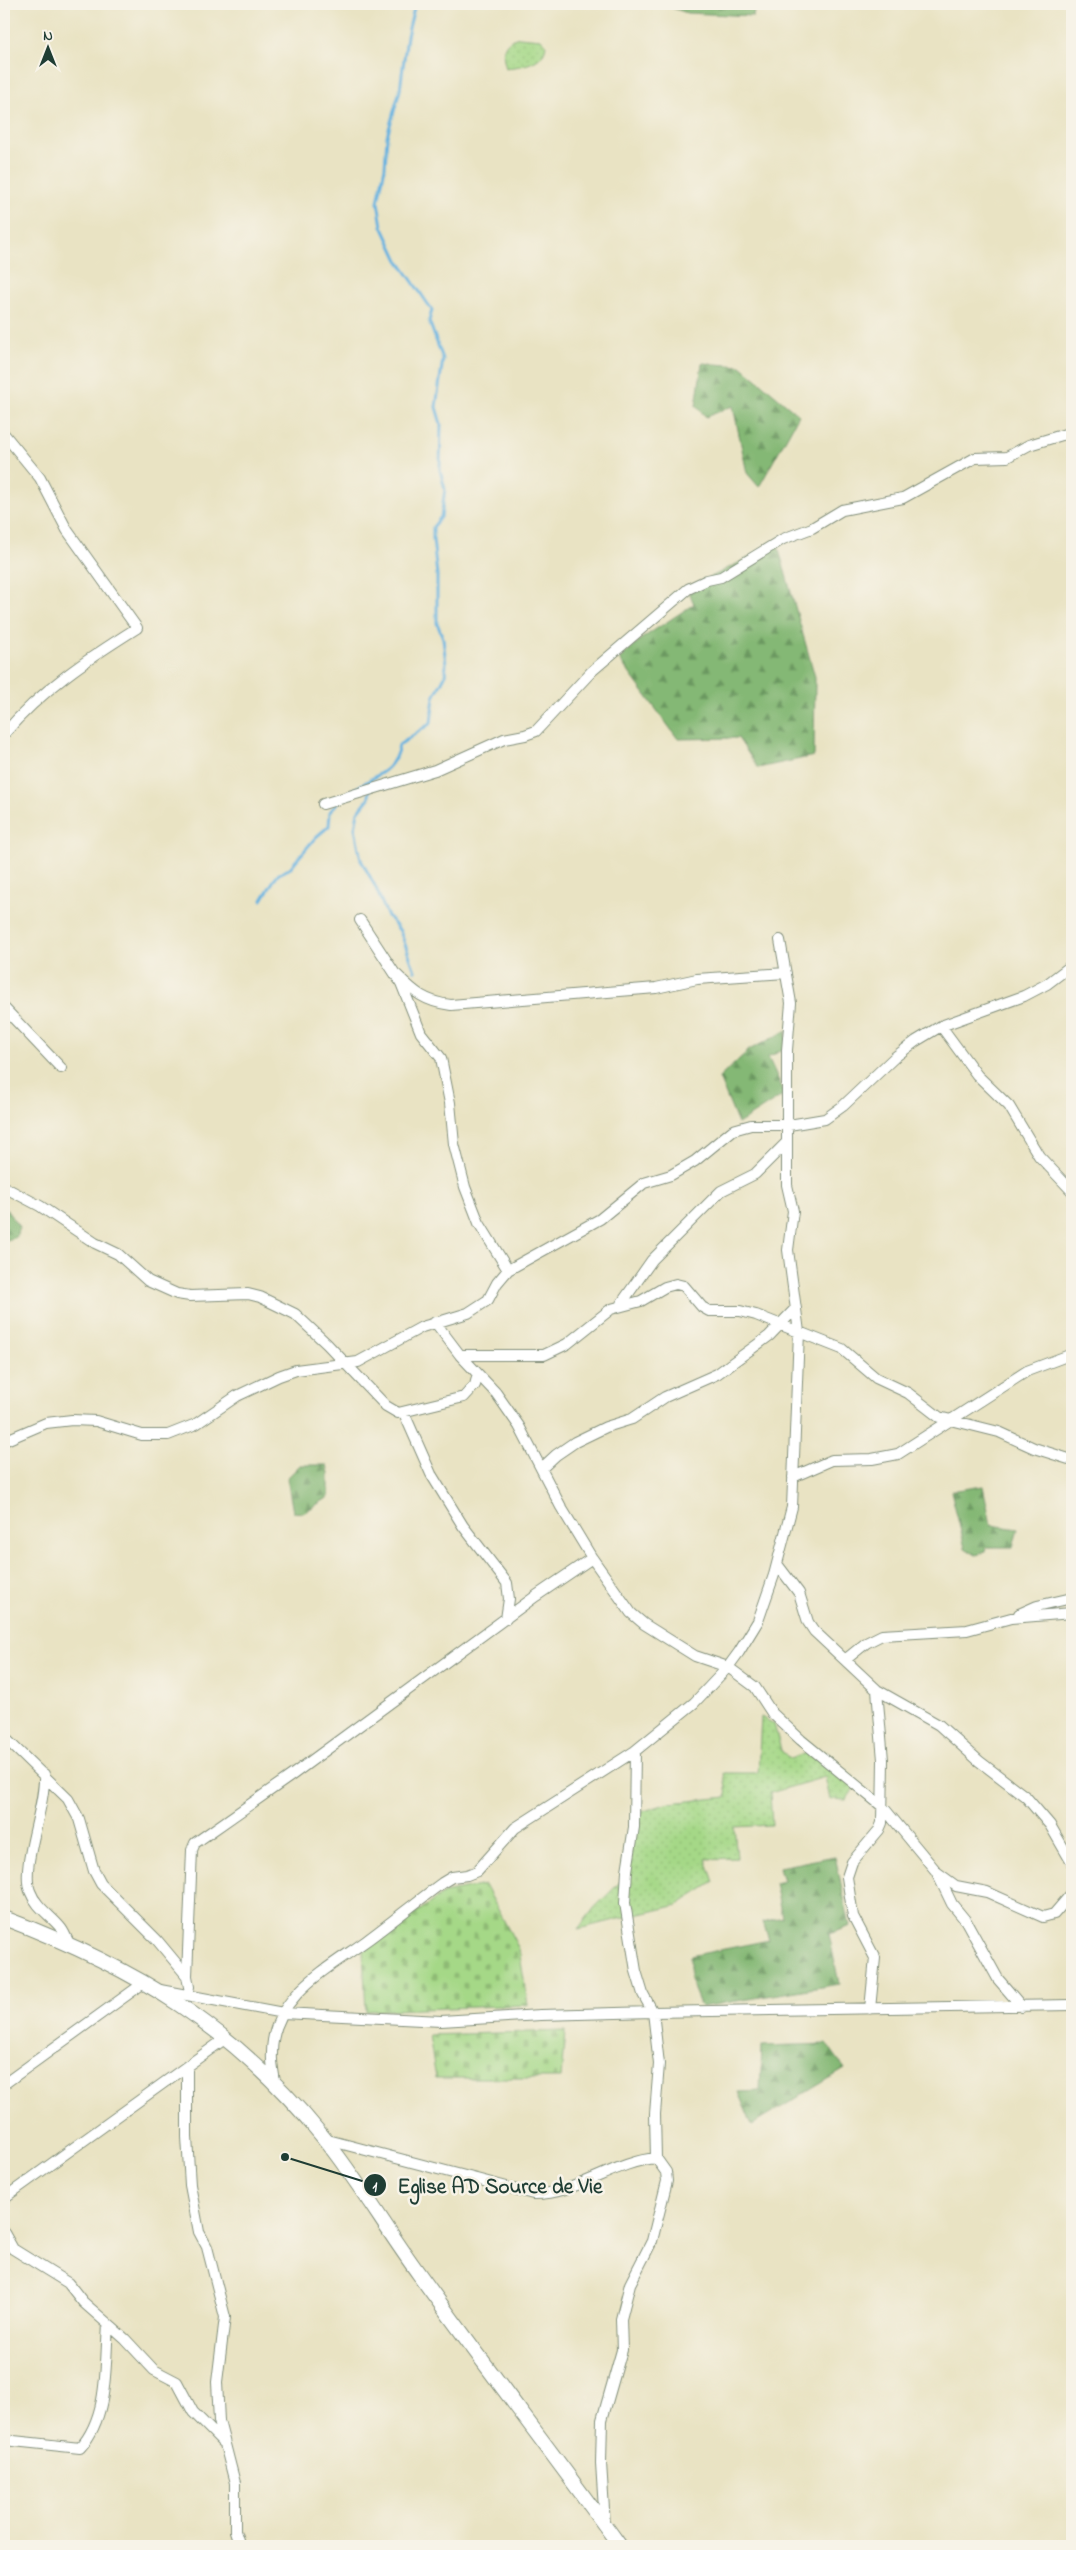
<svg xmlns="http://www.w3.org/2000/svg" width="1076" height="2550" viewBox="0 0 1076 2550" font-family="'Indie Flower',sans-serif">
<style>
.grass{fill:url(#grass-dots);stroke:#628a5e}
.forest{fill:url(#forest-firs);stroke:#527a54}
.cemetery{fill:url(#cemetery-stones);stroke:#628a5e}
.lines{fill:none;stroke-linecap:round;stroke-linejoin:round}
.stream{stroke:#67b3e0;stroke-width:3}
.street-casing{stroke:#84907c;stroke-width:12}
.secondary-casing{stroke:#84907c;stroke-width:16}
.street{stroke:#fff;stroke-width:10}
.secondary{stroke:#fff;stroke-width:14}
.leader{fill:none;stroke:#1f3d34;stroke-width:2}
.callout-dot{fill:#1f3d34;stroke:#f7f3e8;stroke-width:2}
.mark-label{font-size:15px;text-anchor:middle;font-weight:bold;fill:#fff}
.callout-label{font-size:21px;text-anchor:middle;font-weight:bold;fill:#1f3d34;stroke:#f7f3e8;stroke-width:5;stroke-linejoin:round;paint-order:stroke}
</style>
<defs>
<pattern id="grass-dots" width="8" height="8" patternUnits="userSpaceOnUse" patternTransform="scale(1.25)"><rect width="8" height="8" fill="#a5d887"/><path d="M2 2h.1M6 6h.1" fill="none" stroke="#8eba75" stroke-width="1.8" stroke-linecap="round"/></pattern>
<pattern id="forest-firs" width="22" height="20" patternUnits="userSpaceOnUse" patternTransform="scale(1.25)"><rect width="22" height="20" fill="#84b874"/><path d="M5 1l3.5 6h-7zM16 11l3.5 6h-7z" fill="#6b9760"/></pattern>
<pattern id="cemetery-stones" width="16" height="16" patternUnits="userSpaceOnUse" patternTransform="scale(1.25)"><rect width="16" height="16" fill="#a5d887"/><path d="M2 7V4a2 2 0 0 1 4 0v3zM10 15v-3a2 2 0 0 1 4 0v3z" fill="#8eba75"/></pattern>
</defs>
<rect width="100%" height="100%" fill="#f7f3e8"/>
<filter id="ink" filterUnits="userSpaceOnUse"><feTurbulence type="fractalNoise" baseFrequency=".02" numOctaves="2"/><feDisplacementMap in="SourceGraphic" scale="10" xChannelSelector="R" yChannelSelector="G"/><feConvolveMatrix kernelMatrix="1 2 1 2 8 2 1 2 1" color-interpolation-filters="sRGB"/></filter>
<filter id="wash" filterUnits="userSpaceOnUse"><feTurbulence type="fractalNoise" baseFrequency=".0096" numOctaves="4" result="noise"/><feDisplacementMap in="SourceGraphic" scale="20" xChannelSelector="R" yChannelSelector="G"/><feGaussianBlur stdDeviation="1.12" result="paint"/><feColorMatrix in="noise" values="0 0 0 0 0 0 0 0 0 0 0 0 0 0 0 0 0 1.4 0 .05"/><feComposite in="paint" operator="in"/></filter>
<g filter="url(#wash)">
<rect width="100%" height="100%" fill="#e9e3c3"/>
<path class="grass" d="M 519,37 L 541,39 L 546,44 C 545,64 522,66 506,68 C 501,52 502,42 519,37 Z
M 761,1717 L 774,1724 L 781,1750 L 790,1759 L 814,1750 L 856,1786 L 846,1800 L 830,1799 L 825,1777 L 770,1793 L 772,1825 L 734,1827 L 737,1858 L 706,1859 L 714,1882 L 678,1905 L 578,1929 L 595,1907 L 626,1876 L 638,1813 L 669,1803 L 727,1797 L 724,1773 L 758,1773 Z"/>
<path class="forest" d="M 661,4 L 755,4 L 753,16 L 687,13 Z
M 702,363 L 741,366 L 799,415 L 759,487 L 747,473 L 733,406 L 706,417 L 696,406 Z
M 777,543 L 815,677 L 814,756 L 758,768 L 738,738 L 678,739 L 619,659 L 641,639 L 694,604 L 688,589 Z
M 786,1031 L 787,1048 L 768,1057 L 785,1094 L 738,1124 L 719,1078 L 749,1050 Z
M 4,1206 L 19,1227 L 16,1237 L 4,1241 Z
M 300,1465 L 327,1465 L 329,1473 L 329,1497 L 303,1513 L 293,1512 L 287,1478 Z
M 983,1486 L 991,1525 L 1018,1529 L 1013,1547 L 987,1547 L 986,1552 L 976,1555 L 965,1548 L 951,1491 Z
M 835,1856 L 850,1926 L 829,1934 L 839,1984 L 701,2007 L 690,1980 L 690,1956 L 769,1940 L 763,1922 L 782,1917 L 775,1883 L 783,1881 L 779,1867 Z
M 827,2044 L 845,2069 L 752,2125 L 738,2092 L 760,2091 L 762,2046 Z"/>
<path class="cemetery" d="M 485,1885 L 519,1949 L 528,2005 L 366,2011 L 363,1951 L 444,1893 Z
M 565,2031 L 561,2078 L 436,2078 L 429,2035 Z"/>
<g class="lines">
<path class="stream" d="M 370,779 L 369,798 L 358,812 L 355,828 L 361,860 L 375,886 L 387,915 L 400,931 L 415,971
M 354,790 C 374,775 394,773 399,745 L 431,723 L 434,697 L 445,676 L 446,664 L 443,638 L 437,623 L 437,575 L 433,539 L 433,527 L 441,517 L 445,489 L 440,470 L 441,424 L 436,407 L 443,359 L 429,321 L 432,310 L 398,260 L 382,226 L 378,202 L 385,167 L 387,136 L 400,90 L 407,36 L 415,4
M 262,900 L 277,875 L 289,869 L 316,837 L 329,826 L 330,812 L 337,803"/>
</g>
</g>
<g filter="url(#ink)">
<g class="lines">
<g class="street-casing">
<path id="street" d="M 4,434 L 40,478 L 67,530 L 137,628 C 89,658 41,690 4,734
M 323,804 L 435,770 L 504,739 L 525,735 L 536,731 L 592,671 L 688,589 L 707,580 L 721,577 L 783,539 L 812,528 L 842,510 L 903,498 L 975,458 L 1007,457 L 1029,445 L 1072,432
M 360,920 L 401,983 L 421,1033 L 441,1058 L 450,1103 L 454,1144 L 465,1187 L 479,1223 L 508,1270
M 397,975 C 414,992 425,1002 451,1005 L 656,988 L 697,979 L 786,973
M 4,1008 L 61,1068
M 941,1026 L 977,1075 L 1009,1106 L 1039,1156 L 1072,1191
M 4,1187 L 40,1206 L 95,1243 L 118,1254 L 148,1281 L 177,1294 L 190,1296 L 248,1294 L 260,1297 L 295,1314 L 327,1344 L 386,1406 L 398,1413 L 464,1397 L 475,1385 L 478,1374
M 621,1304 L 652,1260 L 721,1191 L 755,1174 L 787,1142
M 435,1322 L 460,1355 L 544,1355 L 567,1344 L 611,1309 L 641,1301 L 665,1287 L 676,1284 L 684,1286 L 702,1307 L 709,1311 L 740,1311 L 756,1315 L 842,1349 L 876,1378 L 908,1393 L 939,1417 L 999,1432 L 1034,1448 L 1072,1460
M 460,1355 L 496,1393 L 519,1426 L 561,1507 L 592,1558
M 404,1413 L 431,1474 L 463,1526 L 507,1583 L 509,1599 L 506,1619
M 4,1441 L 46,1423 L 72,1420 L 96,1421 L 142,1435 L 168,1435 L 196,1424 L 237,1396 L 279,1376 L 296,1370 L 358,1362 L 422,1327 L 468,1313 L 488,1300 L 497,1283 L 508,1270 L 600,1219 L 644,1183 L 671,1175 L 695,1161 L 733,1130 L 751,1125 L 789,1125 L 825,1119 L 843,1106 L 895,1057 L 916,1041 L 941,1026 L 1024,996 L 1047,984 L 1072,965
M 542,1468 L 556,1455 L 575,1442 L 606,1427 L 632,1419 L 665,1397 L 717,1374 L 769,1336 L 796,1308
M 793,1477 L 832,1460 L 872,1459 L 898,1454 L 1027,1371 L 1072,1354
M 777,1564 L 799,1593 L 808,1622 L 814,1631 L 877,1690 L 939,1725 L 979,1761 L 1026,1797 L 1050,1825 L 1072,1863
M 1019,1614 L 1037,1606 L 1072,1598
M 845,1660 L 866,1643 L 882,1635 L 967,1630 L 1011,1618 L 1072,1613
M 4,1737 L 68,1799 L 79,1819 L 94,1871 L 101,1884 L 157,1940 L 187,1976 L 189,1987
M 44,1774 C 46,1807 20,1866 30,1891 C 36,1907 50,1915 60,1927 C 64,1931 66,1938 69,1943
M 938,1873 L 956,1886 L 987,1892 L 1043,1917 L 1054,1914 L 1072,1893
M 187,1976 L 192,1850 L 195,1843 L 292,1775 L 536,1596 L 592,1558 L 631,1613 L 644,1624 L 695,1656 L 728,1667 L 755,1687 L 772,1713 L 801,1740 L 883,1807 L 936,1871 L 952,1904 L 966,1921 L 998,1979 L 1022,2007
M 160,1990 L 283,2013 L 441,2021 L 541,2015 L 653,2012 L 1072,2005
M 870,2009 L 875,1958 L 853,1916 L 847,1877 L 852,1862 L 879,1830 L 882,1823 L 883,1760 L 877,1690
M 187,2066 L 187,2137 L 190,2185 L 199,2232 L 207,2247 L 225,2317 L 217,2382 L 219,2421 L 235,2483 L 235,2531 L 240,2546
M 275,2083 C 274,2073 271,2062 272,2053 C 272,1997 327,1969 366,1941 C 392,1922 416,1902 442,1883 L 452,1877 L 467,1875 L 477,1871 L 515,1828 L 635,1751 L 694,1703 L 728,1667 L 739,1652 L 758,1621 L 774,1575 L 792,1507 L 799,1332 L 788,1250 L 793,1211 L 787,1185 L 787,1050 L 791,1003 L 780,940
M 4,2084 L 145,1982
M 324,2139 L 533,2194 C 576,2195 613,2162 656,2158
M 4,2198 L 226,2038
M 4,2233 L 13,2249 L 68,2283 L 83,2302 L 125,2339 L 154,2370 L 177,2382 L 193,2412 L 223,2442
M 4,2440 L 80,2448 C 109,2416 105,2365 108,2324
M 605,2525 L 601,2463 L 602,2420 L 622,2350 L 621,2319 L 630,2284 L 652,2241 L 667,2181 L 666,2172 L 656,2158 L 655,2114 L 659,2064 L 653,2012 L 643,1994 L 636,1971 L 625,1903 L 627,1871 L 634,1827 L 635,1751"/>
</g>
<g class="secondary-casing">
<path id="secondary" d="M 4,1918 C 136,1968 233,2026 323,2137 C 358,2180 386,2229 419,2274 C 485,2366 554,2455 620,2546"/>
</g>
<use href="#street" class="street"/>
<use href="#secondary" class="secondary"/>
</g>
</g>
<path class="leader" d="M285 2157L375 2185"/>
<g class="callout-dot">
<circle cx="285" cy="2157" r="5"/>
<circle cx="375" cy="2185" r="12"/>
</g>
<g class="mark-label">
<text x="375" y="2191">1</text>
</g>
<g class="callout-label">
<text x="500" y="2193">Eglise AD Source de Vie</text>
</g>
<rect width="1076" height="2550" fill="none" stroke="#f7f3e8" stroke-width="20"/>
<g transform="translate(48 48)" stroke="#f7f3e8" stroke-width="4" paint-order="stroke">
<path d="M0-4L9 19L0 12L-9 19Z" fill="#1f3d34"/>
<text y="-8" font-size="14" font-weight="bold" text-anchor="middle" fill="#1f3d34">N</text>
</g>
</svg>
